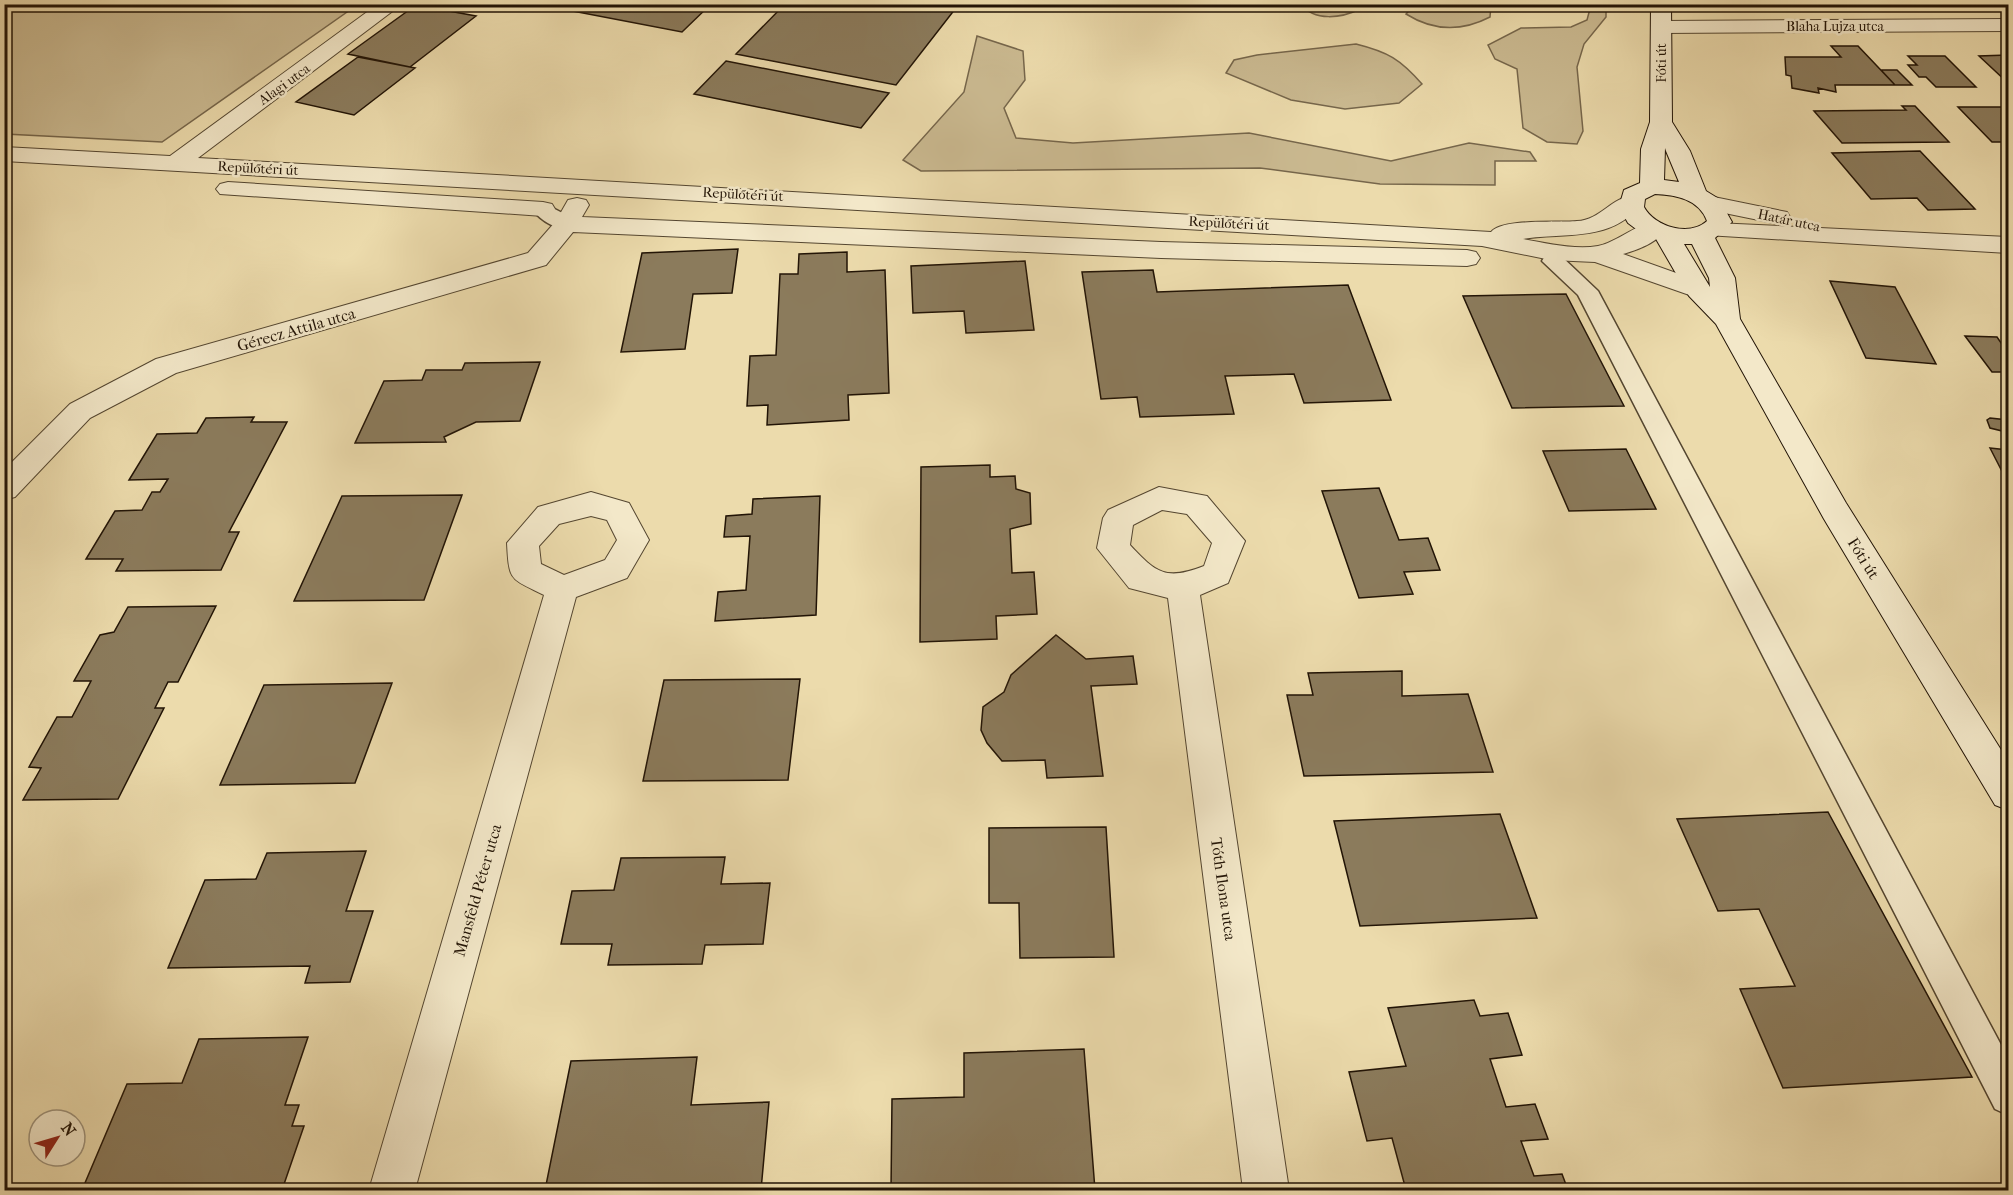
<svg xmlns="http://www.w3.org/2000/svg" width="2013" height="1195" viewBox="0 0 2013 1195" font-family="'IM FELL French Canon',serif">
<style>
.green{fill:#cab990;stroke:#76664b;stroke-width:1.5}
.building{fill:#8b7b5c;stroke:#221406;stroke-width:1.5}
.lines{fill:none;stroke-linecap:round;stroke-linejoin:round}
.lane-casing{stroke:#544630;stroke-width:3}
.street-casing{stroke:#544630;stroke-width:2}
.secondary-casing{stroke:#221406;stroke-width:2}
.lane{fill:#f3e8c9;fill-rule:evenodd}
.street{fill:#f3e8c9;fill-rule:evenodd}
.secondary{fill:#f3e8c9;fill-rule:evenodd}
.labels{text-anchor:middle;stroke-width:5;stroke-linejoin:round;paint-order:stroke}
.far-street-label{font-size:14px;fill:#221406;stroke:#f3e8c9}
.street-label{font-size:16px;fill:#221406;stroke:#f3e8c9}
</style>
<rect width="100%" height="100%" fill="#ecdbac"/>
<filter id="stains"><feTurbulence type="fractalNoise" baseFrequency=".00333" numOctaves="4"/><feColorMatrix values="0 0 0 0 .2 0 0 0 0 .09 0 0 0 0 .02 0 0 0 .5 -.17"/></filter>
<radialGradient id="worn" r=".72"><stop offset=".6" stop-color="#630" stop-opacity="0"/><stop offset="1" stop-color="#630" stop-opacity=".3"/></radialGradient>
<path class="green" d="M 1301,4 L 1362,4 L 1362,5 L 1360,9 C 1342,18 1314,22 1301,4 Z
M 4,5 L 5,4 L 357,5 L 162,142 L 5,134 Z
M 1414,5 L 1491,5 L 1490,17 C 1461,32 1433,31 1406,14 Z
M 1591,5 L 1606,5 L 1606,17 L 1584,44 L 1577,67 L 1583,131 L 1577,144 L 1547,142 L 1523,128 L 1517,69 L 1495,59 L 1488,45 L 1521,28 L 1571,27 L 1587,20 Z
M 977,36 L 1023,51 L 1025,80 L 1004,108 L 1016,138 L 1073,143 L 1249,133 L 1391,161 L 1469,143 L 1530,152 L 1536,161 L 1495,161 L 1495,185 L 1380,184 L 1260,168 L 921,171 L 903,160 L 964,92 Z
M 1356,44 C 1388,52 1400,59 1422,84 L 1399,103 L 1345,109 L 1291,100 L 1226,73 L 1234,60 L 1257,55 Z"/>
<path class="building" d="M 536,4 L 711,4 L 682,32 Z
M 785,4 L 959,4 L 896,85 L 736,54 Z
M 1838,4 L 1880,4 L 1883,7 L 1841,8 Z
M 1912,4 L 1974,4 L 1978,8 L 1916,8 Z
M 416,5 L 476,16 L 410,67 L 348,54 Z
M 1831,46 L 1858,46 L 1895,85 L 1835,85 L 1836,92 L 1818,88 L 1819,93 L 1792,88 L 1791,76 L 1786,75 L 1785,57 L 1841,57 Z
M 2008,55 L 2008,83 L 1979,56 Z
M 1908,56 L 1945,56 L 1976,87 L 1936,87 L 1926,77 L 1919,77 L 1908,65 L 1917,65 Z
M 358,57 L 415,68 L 354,115 L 296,102 Z
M 726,61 L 889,93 L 861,128 L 694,94 Z
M 1881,70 L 1897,70 L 1912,85 L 1895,85 Z
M 1902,106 L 1915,106 L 1949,142 L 1842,143 L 1814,111 L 1906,110 Z
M 1958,107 L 2008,107 L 2008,142 L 1992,142 Z
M 1920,151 L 1975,209 L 1928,210 L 1917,198 L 1871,199 L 1832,153 Z
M 738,249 L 732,293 L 693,294 L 685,349 L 621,352 L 642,253 Z
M 847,252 L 847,272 L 885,270 L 889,393 L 848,395 L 849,420 L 767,425 L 768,405 L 747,406 L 750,356 L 776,355 L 780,274 L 798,274 L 799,254 Z
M 1025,261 L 1034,330 L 966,333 L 964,311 L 913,313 L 911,266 Z
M 1153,270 L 1157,292 L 1348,285 L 1391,400 L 1304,403 L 1294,374 L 1225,376 L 1234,414 L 1140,417 L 1137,397 L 1101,399 L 1082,272 Z
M 1830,281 L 1895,287 L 1936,364 L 1866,358 Z
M 1566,294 L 1624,406 L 1512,408 L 1463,296 Z
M 1965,336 L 1997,337 L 2008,353 L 2008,372 L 1992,372 Z
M 540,362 L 520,421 L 476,422 L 444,437 L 446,442 L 355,443 L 384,381 L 422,380 L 426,370 L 462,370 L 465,363 Z
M 254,417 L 251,422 L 287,422 L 229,532 L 239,532 L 221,570 L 116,571 L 123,559 L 86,559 L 115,511 L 142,510 L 152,492 L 160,492 L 168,479 L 129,480 L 157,434 L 197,433 L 206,418 Z
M 1990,418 L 2008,420 L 2008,444 L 2002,431 L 1990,428 L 1987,420 Z
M 1990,448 L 2008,450 L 2008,482 L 2007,481 Z
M 1626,449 L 1656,509 L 1569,511 L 1543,451 Z
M 990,465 L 990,477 L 1015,476 L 1016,489 L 1030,493 L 1031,524 L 1010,529 L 1012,573 L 1034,572 L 1037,614 L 996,616 L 997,639 L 920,642 L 921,467 Z
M 1379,488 L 1399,540 L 1428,538 L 1440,570 L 1404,572 L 1413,594 L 1359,598 L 1322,491 Z
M 462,495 L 424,600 L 294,601 L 342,496 Z
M 820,496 L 816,615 L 715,621 L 718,592 L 746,590 L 750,536 L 724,537 L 726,516 L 752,514 L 753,499 Z
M 216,606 L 178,682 L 168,682 L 155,708 L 164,708 L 118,799 L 23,800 L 41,768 L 29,767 L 57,717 L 72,717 L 91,681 L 74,681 L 100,635 L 114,632 L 128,607 Z
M 1056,635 L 1086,659 L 1133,656 L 1137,684 L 1091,686 L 1103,776 L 1047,778 L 1045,760 L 1002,761 L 987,743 L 981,730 L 983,707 L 1004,692 L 1011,675 Z
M 1402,671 L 1402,696 L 1468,694 L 1493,772 L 1304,776 L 1287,695 L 1313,695 L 1308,673 Z
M 800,679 L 788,780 L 643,781 L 664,680 Z
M 392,683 L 355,783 L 220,785 L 264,685 Z
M 1828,812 L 1972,1077 L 1783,1088 L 1740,989 L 1795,986 L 1759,909 L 1718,911 L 1677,819 Z
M 1500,814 L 1537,918 L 1360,926 L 1334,821 Z
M 1106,827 L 1114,957 L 1020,958 L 1019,903 L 989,903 L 989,828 Z
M 366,851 L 346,911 L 373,911 L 350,982 L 305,983 L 310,966 L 168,968 L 205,880 L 256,879 L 267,853 Z
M 725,857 L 721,884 L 770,883 L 763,944 L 705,945 L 702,964 L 608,965 L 612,944 L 561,944 L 572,891 L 614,890 L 621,858 Z
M 1474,1000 L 1480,1016 L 1508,1013 L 1522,1055 L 1490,1059 L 1506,1107 L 1535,1104 L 1548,1139 L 1521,1141 L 1534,1176 L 1562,1174 L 1568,1190 L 1406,1190 L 1392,1138 L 1367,1141 L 1349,1072 L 1406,1066 L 1388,1008 Z
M 308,1037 L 285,1105 L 299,1105 L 292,1126 L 304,1126 L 282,1190 L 82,1190 L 127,1084 L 182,1083 L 199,1039 Z
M 1084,1049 L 1095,1190 L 891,1190 L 892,1099 L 964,1097 L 964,1053 Z
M 697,1057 L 691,1105 L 769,1102 L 761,1190 L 545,1190 L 571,1061 Z"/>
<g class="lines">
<g class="lane-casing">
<path id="lane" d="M 543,203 L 574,219 L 577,224 L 574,229 C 559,232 541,221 532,209 L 536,205 Z
M 1553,254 L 1561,256 L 1598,291 L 2008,1058 L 2008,1115 L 1995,1109 L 1578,295 L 1542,261 L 1545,256 Z"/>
</g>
<g class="street-casing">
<path id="street" d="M 378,4 L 402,4 L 198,158 L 1491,232 C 1502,218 1559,223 1577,221 C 1603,220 1615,191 1639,197 L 1642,202 C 1614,243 1565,232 1523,239 C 1546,243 1574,250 1598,246 C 1620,242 1640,218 1663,224 L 1666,229 C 1658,242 1638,250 1623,254 L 1707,284 L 1711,290 L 1707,296 L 1698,298 L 1595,262 L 1551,260 L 1482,246 L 4,161 L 4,147 L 170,156 Z
M 2008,19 L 2008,31 L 1661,33 L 1654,31 L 1651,27 L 1654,23 L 1661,21 Z
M 228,182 L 543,202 L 552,204 L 555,209 L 552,214 L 543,216 L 220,194 L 216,189 L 220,184 Z
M 1709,196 L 1787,212 L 1790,217 L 1787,222 L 1778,224 L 1700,208 L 1697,203 L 1700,198 Z
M 577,198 L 586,200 L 589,205 L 582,217 L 1161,242 L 1467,250 L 1476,252 L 1480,258 L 1476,264 L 1467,266 L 1161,258 L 573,232 L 546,265 L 176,373 L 90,418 L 15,497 L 4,500 L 4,470 L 70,404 L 156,359 L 528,253 L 556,221 L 568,200 Z
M 1715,223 L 2008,237 L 2008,253 L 1706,235 L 1703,230 L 1706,225 Z
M 1159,487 L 1207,496 L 1245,541 L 1228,583 L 1200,595 L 1289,1190 L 1243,1190 L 1168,598 L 1129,588 L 1097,548 L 1103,518 L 1108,510 ZM 1162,510 L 1187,514 L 1212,543 L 1204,566 C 1166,581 1156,573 1130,545 L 1133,525 Z
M 591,492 L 629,503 L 649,540 L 627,578 L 576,597 L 415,1190 L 369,1190 L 544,595 C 510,578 509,582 507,543 L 538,507 ZM 591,516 L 607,520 L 617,540 L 605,560 L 564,575 L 541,564 L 539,546 L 559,524 Z"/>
</g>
<g class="secondary-casing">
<path id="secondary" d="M 1651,4 L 1671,4 L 1672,122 L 1690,151 L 1706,191 L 1719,199 L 1732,222 L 1715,238 L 1735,278 L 1740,319 L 1846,503 L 2008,761 L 2008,810 L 1995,805 L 1824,519 L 1716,324 L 1689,296 L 1656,239 L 1640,232 L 1628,223 L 1619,207 L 1624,190 L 1640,183 L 1641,149 L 1650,122 ZM 1665,148 L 1666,151 L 1679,182 L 1664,180 ZM 1655,194 C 1676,195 1699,199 1707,221 C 1689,237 1655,227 1644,207 L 1645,199 ZM 1684,244 L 1692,244 L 1709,278 L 1710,287 Z"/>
</g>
<use href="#lane" class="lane"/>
<use href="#street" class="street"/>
<use href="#secondary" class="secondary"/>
</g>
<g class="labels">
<g class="far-street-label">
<text x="1835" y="31">Blaha Lujza utca</text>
<text transform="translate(1661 63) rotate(-90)" y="5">Fóti út</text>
<text transform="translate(284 84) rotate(-36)" y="5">Alagi utca</text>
<text transform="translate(258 168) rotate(3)" y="5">Repülőtéri út</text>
<text transform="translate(743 194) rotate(3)" y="5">Repülőtéri út</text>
<text transform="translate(1789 220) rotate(12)" y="5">Határ utca</text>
<text transform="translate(1229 223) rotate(3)" y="5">Repülőtéri út</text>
</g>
<g class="street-label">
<text transform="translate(296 329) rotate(-16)" y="6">Gérecz Attila utca</text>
<text transform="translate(1864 558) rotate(58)" y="6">Fóti út</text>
<text transform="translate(1224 889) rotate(82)" y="6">Tóth Ilona utca</text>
<text transform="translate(477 890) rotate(-74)" y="6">Mansfeld Péter utca</text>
</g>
</g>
<rect width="2013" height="1195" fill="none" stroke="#ecdbac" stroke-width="24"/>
<rect x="6" y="6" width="2001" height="1183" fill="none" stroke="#221406" stroke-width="3"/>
<rect x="12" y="12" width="1989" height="1171" fill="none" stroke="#221406" stroke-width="1.5"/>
<g transform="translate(57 1138) rotate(53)"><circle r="28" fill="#f3e8c9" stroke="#9f937b" stroke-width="1.5"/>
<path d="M0-4.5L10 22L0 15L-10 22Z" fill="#8f2418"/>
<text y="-9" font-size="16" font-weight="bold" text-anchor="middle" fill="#221406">N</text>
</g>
<rect width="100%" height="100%" filter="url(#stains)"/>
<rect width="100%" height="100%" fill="url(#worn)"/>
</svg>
